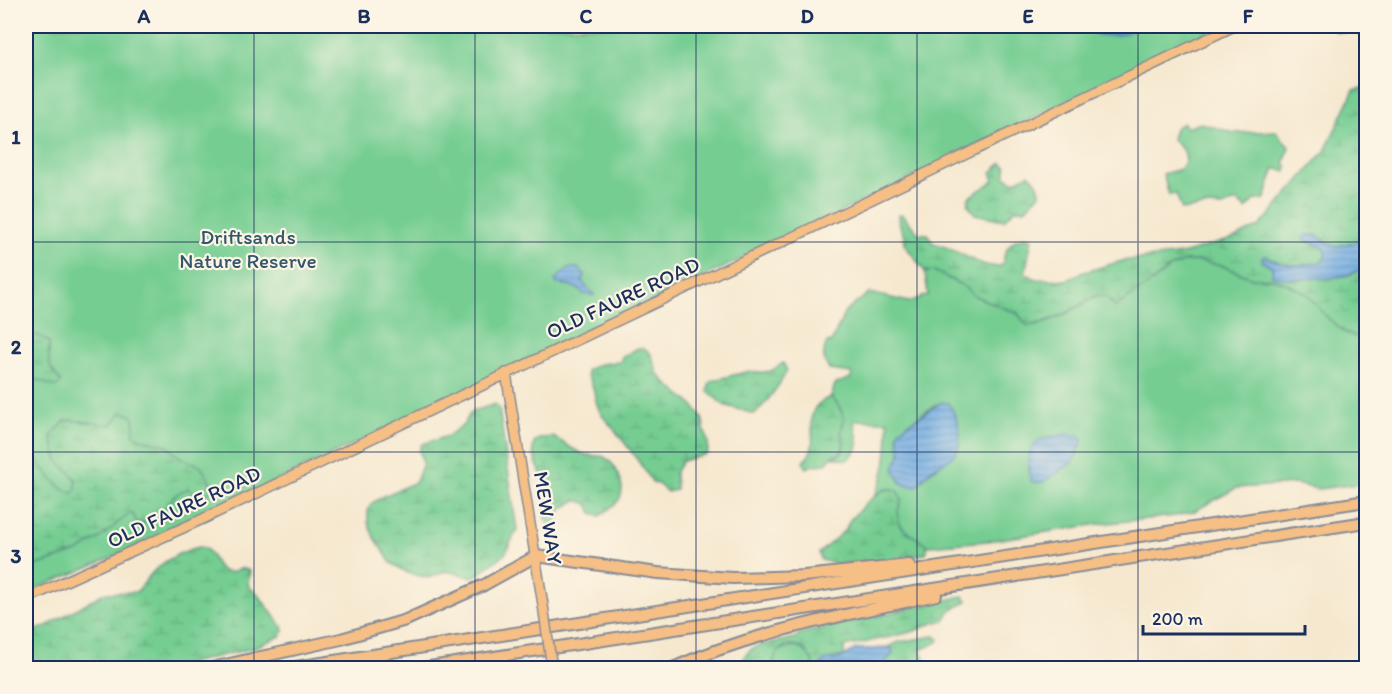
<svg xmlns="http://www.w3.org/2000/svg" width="1392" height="694" viewBox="0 0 1392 694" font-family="Itim,sans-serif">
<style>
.green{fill:#75cd92;stroke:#487e78;stroke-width:1.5;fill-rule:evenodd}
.wetland{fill:url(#wetland-marsh);stroke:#487e78;stroke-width:1.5}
.water{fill:url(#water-rules);stroke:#466ea0;stroke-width:1.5}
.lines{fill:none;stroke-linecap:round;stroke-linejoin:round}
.primary-casing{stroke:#888c96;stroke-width:12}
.motorway-casing{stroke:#888c96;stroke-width:14}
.primary{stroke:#f5bf86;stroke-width:9}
.motorway{stroke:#f5bf86;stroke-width:10}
.primary-bridge-casing{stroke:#888c96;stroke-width:12;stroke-linecap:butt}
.primary-bridge{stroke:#f5bf86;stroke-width:9}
.grid{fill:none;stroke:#1b2f5e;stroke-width:1.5;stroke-opacity:0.55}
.labels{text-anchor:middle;stroke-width:4.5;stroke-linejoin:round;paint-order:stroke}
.park-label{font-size:21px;fill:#32566b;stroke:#fcf5e5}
.street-label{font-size:21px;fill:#1b2f5e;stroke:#fcf5e5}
.neatline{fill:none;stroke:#1b2f5e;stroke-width:2}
.grid-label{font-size:20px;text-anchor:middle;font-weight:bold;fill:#1b2f5e}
</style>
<defs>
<pattern id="wetland-marsh" width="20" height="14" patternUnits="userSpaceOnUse" patternTransform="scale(1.5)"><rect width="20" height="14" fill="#75cd92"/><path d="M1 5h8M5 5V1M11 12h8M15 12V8" fill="none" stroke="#65b080"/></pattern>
<pattern id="water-rules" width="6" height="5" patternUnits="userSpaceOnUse" patternTransform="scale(1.5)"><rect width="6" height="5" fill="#71ace2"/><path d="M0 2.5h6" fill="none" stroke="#5c8cba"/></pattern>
</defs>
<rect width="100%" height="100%" fill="#fcf5e5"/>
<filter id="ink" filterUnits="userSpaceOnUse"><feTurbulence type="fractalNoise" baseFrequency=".0167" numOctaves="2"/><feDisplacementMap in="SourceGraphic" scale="12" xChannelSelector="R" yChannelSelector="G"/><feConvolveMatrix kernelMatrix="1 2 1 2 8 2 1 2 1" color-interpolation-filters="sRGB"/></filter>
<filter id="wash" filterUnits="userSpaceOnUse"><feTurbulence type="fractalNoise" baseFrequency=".008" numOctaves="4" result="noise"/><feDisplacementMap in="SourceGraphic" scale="24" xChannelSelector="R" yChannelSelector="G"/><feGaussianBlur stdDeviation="1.35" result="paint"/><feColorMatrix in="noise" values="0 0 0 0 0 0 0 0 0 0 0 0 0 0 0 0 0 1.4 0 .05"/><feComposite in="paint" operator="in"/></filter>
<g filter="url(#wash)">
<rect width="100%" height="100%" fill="#f6e8cf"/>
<path class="green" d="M 26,26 L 1222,26 L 899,184 L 136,548 L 26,593 Z
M 1183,123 L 1186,128 L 1201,123 L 1234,133 L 1276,131 L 1289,147 L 1284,164 L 1287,166 L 1286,172 L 1275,168 L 1265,198 L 1263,200 L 1255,200 L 1246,209 L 1238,202 L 1233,202 L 1223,207 L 1206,206 L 1182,210 L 1176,194 L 1169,195 L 1163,174 L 1181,169 L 1186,160 L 1184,151 L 1172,139 L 1175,128 Z
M 1185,260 L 1201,261 L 1223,266 L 1252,278 L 1274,279 L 1288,284 L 1307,294 L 1328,318 L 1344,332 L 1366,340 L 1366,483 L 1318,489 L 1296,484 L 1236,488 L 1193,512 L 1175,516 L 1099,524 L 987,541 L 928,546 C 924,542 921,542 916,538 C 899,527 892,520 901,500 L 893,489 L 885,489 L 875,495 C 887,473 888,447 888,421 L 854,420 C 856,440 866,445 847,460 L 834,457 L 842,452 L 844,444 L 841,433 L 844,417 L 838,405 L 831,397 L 835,384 L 851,378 L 852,373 L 830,370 C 823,362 822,352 827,342 L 831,343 L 845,312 L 869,293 L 909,302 L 928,295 L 925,272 L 934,271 L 962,285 L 975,296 L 1017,313 L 1028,326 C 1056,321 1074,310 1097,295 L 1107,297 L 1110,302 L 1154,281 L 1167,269 ZM 937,404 L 937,468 C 919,474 925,493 901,483 L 894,468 L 901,453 L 898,435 L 908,423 Z
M 797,646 L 808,653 L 816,668 L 773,668 C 773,651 781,647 797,646 Z"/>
<path class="wetland" d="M 1330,26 L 1366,26 L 1366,41 L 1358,33 L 1335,32 Z
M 1366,87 L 1366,242 L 1350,243 L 1335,247 L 1316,235 L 1304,240 L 1324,248 L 1326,255 L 1322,262 C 1301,266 1285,268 1266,256 L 1262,262 L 1272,266 L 1273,272 C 1277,275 1281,277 1286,278 C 1296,280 1339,278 1349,275 C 1355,273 1359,270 1366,269 L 1366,340 L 1344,332 L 1328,318 L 1307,294 L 1288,284 L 1274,279 L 1252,278 L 1223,266 L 1200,261 L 1185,261 L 1167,269 L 1154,281 L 1115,307 L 1107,297 L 1097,295 C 1074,310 1055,321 1028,326 L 1017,313 L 975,296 L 962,285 L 934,271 L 925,272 L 905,245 C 906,234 897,226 899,215 L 902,214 L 919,234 L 928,234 L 933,243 C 956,248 975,266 999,267 L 1003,263 C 1005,245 1014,236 1032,238 L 1025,273 L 1036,279 L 1067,280 L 1081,273 L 1122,261 L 1182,254 L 1235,238 L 1260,226 L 1325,151 L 1354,90 Z
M 1002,163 L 1006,167 L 1006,177 L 1014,182 L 1029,174 C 1036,180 1040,185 1040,194 L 1025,209 L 1015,209 L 1004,220 L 975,214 L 968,205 L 969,197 L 994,181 L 991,172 Z
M 26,334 L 40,336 L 49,342 L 49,363 L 52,370 L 61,382 L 58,386 C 46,387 38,375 26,380 Z
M 638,348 C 655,347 652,365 659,375 C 671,392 693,399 702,418 C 704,422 703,427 705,432 C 708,440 709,445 707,454 L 682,461 L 675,473 L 676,490 L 667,492 L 658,484 L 653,483 C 638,459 620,436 602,415 C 593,404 597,387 587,376 L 587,370 L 600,364 L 620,362 L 622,357 Z
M 783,363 L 787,370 C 782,382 764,407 754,414 L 724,405 L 708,392 L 709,385 L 711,381 L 749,371 L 757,373 L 771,371 Z
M 831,397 L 838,405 L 844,417 L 841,433 L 844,444 L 842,452 L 830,458 L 826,464 L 813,465 L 807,468 L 803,462 C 804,460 807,458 809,455 C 821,435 796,410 831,397 Z
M 495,404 L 499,408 L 517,530 L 505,554 L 477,575 L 471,577 L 446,571 L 428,578 L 408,573 L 391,563 L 373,535 L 368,523 L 368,510 L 372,503 L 384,496 L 416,482 L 423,463 L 419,450 L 422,444 L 448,436 L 464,424 L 471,412 Z
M 121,412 L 131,415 L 134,419 L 134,435 L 141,439 L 166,445 L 181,458 L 201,466 L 210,481 L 211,491 L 202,496 L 197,495 L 189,489 C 165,493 168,521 139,524 L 135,520 L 134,515 L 129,514 L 100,538 L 77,552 L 26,569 L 26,444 C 35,457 56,490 73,493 L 76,489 L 76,479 L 58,461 L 51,436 L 65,421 L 70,420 L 111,425 Z
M 553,437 C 563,442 572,449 581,453 C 589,457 597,454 604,457 C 616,464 626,485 620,498 C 616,506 606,510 600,516 L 592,513 L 588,504 L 576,500 L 562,509 L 553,525 L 549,525 C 540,512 549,497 545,483 C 542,474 528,451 535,442 C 538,437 547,438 553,437 Z
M 889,489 L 897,491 L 902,500 C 889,526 907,532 927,544 L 927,551 L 924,554 L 881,561 L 836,564 L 821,560 L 819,553 L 845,530 L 850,520 L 866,503 L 882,491 Z
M 200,547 C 213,548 212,565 223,571 C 234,577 240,562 250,572 L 248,582 L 249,587 L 257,593 L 282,626 L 284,631 L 281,636 L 253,648 L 169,668 L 26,668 L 26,634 L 45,627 L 104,593 L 136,592 C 142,587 146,580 151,574 C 163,561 183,550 200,547 Z
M 963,596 L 967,600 L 966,602 L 949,611 L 944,621 L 935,622 L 912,632 L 844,647 L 844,656 L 831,659 L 821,664 L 823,668 L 816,668 C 812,660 807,649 797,646 C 782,641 773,655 773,668 L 745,668 L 744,657 L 750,650 L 760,645 L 795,638 L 799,634 L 822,628 Z
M 934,636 L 939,639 L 938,642 L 920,650 L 925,659 L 909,668 L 880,668 L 893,653 L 891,648 L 888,647 L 899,642 Z"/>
<path class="water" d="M 1090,26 L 1118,29 L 1127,26 L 1137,26 C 1126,37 1110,37 1095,34 Z
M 1308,235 L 1316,235 L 1335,247 L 1350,243 L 1366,242 L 1366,269 L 1355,271 L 1349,275 L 1330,278 L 1287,279 L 1272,276 L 1272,266 L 1262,261 L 1262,257 L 1266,256 C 1285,268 1301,266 1322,262 L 1326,255 L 1324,248 L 1304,240 L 1304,237 Z
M 574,268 L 578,268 L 585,274 L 582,282 L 594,295 L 583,294 C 577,285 565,285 557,284 L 555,280 L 567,269 Z
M 942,402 L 948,403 C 958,417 966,442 953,456 C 946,463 936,465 929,472 C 924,476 922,481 917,486 C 903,489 898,479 894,468 L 901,453 L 898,435 L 899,430 Z
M 1065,434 L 1076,435 L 1082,438 C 1082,447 1076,456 1071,464 L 1043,482 L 1032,482 C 1027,473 1029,469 1029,459 C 1030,437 1047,438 1065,434 Z
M 888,647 L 891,648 L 893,653 L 880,668 L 823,668 L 821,664 L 825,660 L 839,659 L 856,649 L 874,649 Z"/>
</g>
<g filter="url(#ink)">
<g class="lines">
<g class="primary-casing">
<path id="primary" d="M 506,373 L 543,605
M 26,599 L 205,518 L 1234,26"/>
</g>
<g class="motorway-casing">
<path id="motorway" d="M 212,668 L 341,639 L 406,620 L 484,585 L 536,556 L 658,573 L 733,578 L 804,576 L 909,565
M 289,668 L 1366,501
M 423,668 L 1366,522
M 673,668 C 757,630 847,615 936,595"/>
</g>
<use href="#primary" class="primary"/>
<use href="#motorway" class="motorway"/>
<g class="primary-bridge-casing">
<path id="primary-bridge" d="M 543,605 L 552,668"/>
</g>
<use href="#primary-bridge" class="primary-bridge"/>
</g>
</g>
<path class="grid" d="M 254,26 L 254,668M 475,26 L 475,668M 696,26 L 696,668M 917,26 L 917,668M 1138,26 L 1138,668M 26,242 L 1366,242M 26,452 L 1366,452"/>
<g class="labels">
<g class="park-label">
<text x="248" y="244">Driftsands<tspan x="248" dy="24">Nature Reserve</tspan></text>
</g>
<g class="street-label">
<text transform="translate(623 298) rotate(-25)" y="7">OLD FAURE ROAD</text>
<text transform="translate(184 507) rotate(-25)" y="7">OLD FAURE ROAD</text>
<text transform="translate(548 518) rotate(81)" y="7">MEW WAY</text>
</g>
</g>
<rect width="1392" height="694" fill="none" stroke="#fcf5e5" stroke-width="66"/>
<path d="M1143 625v9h162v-9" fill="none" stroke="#1b2f5e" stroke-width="3"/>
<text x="1152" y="625" font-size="18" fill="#1b2f5e" stroke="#fcf5e5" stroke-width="4.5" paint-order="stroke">200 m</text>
<rect x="33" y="33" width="1326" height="628" class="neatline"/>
<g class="grid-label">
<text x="144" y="23">A</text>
<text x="364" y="23">B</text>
<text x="586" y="23">C</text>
<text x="807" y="23">D</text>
<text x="1028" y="23">E</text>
<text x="1248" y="23">F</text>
<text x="16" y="144">1</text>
<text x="16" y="354">2</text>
<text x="16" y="563">3</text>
</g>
</svg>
